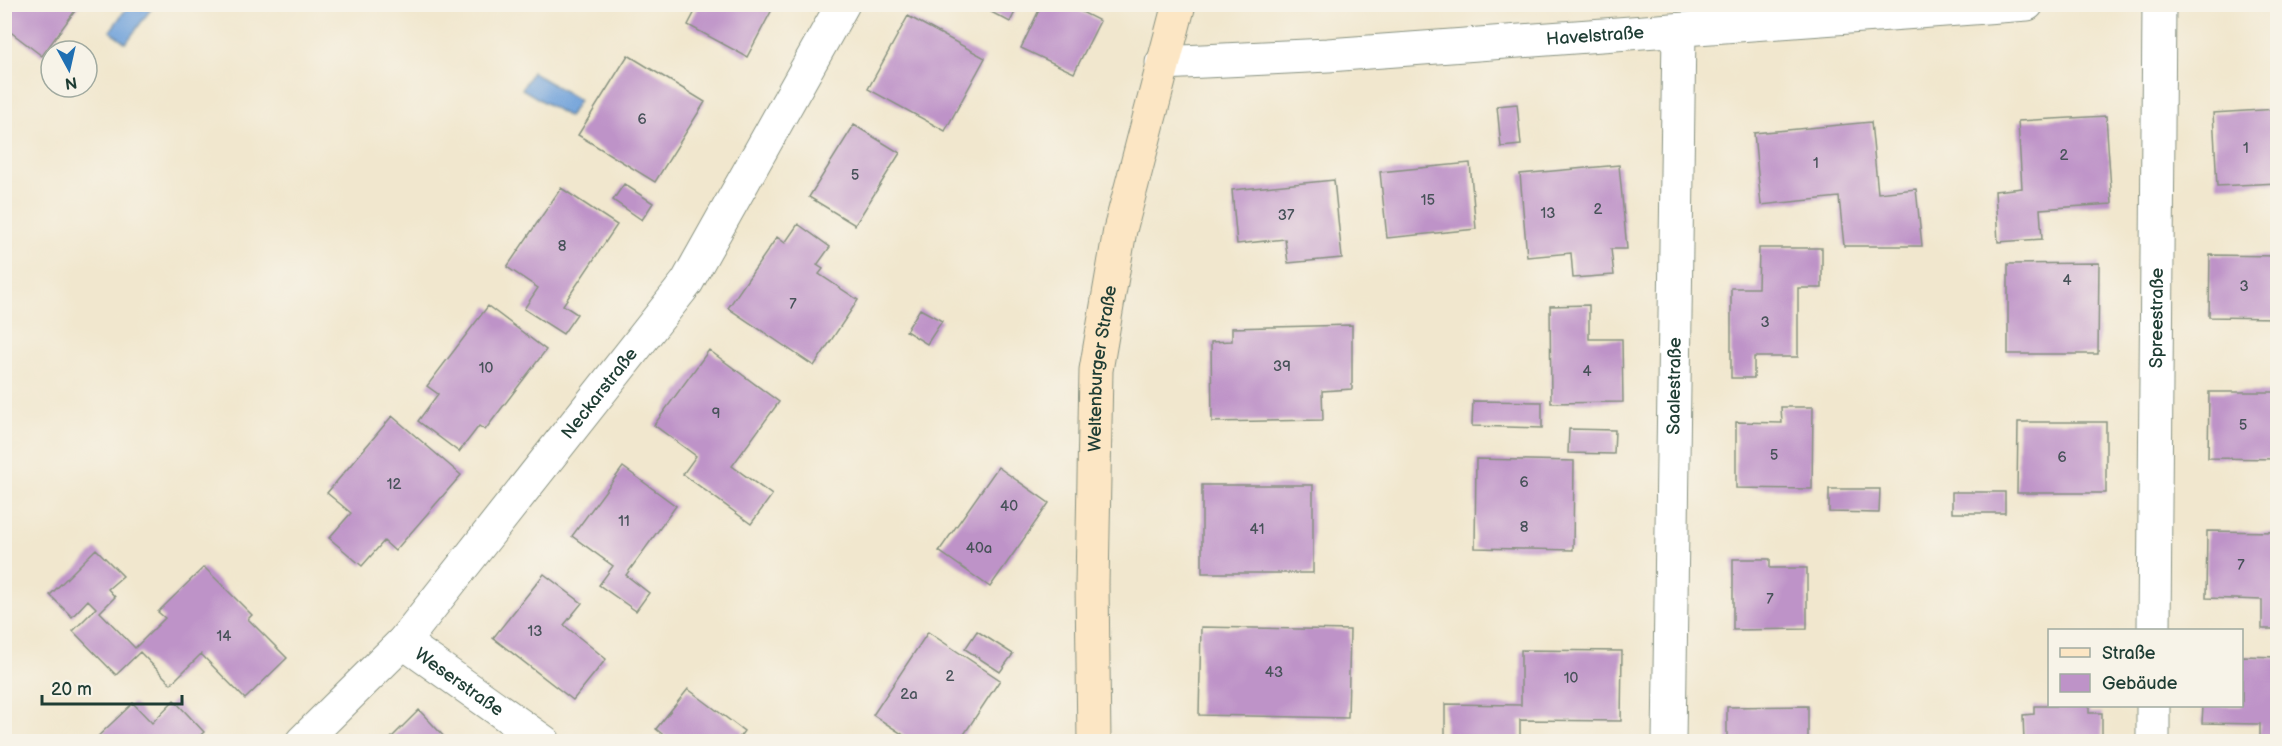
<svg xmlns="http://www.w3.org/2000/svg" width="2282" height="746" viewBox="0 0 2282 746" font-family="'Balsamiq Sans',sans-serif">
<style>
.water{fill:#6fa1da;stroke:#476f87;stroke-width:1.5}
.building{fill:#be93c8}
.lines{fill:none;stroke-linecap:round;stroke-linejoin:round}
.street-casing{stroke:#889281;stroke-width:35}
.secondary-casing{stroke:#889281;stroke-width:35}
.street{stroke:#fff;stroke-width:33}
.secondary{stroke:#fce6c4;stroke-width:33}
.labels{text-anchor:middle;stroke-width:4.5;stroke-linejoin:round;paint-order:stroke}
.number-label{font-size:15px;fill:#475259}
.street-label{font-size:18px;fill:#1f3d34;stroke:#f7f3e8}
</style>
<rect width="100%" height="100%" fill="#f7f3e8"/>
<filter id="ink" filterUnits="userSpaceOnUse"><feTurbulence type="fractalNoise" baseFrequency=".0167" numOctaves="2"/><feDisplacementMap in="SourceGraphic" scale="12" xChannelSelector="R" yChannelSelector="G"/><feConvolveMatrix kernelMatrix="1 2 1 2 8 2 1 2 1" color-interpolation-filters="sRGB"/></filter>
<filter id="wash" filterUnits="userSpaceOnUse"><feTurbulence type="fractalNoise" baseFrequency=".008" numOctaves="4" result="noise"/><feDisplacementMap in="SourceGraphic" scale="24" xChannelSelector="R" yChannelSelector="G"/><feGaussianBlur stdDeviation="1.35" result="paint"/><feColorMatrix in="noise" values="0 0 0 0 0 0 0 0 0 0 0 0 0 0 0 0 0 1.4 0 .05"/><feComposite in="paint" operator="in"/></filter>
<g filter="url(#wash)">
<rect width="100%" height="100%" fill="#f1e7ce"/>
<path class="water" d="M 129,5 L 154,5 L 126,43 L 110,31 Z
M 532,72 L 579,100 L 569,117 L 522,89 Z"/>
<g id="blocks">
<path class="building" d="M 4,4 L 80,4 L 42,56 L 4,27 Z
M 699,4 L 775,4 L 747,57 L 688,25 Z
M 976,4 L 1019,4 L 1010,22 Z
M 1042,4 L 1066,4 L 1100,21 L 1074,73 L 1021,48 Z
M 908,16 L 985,58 L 945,131 L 868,89 Z
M 628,55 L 705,102 L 655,182 L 578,135 Z
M 1517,104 L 1521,145 L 1501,147 L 1497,106 Z
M 2278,109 L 2278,183 L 2217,186 L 2213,113 Z
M 2106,116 L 2112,204 L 2040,209 L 2042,239 L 1998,242 L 1995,191 L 2022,188 L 2018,121 Z
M 1871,122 L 1878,193 L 1916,189 L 1922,246 L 1844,246 L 1839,197 L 1761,205 L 1754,133 Z
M 854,125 L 900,153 L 855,225 L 809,197 Z
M 1470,163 L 1476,229 L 1387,238 L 1380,172 Z
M 1619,165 L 1627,249 L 1611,249 L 1614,275 L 1573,278 L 1571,253 L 1527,257 L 1520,174 Z
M 1334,180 L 1342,258 L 1288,263 L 1285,239 L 1237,244 L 1232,190 Z
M 624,184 L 653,203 L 642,220 L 613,200 Z
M 561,188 L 617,225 L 563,305 L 577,314 L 563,334 L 524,309 L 538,288 L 507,267 Z
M 798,224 L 830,247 L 817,265 L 823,269 L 819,274 L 858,300 L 814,366 L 728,308 L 777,237 L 785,243 Z
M 1759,248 L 1822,248 L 1822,288 L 1798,288 L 1798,357 L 1754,357 L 1754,378 L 1731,378 L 1731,288 L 1758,288 Z
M 2210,255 L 2278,256 L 2278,318 L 2209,317 Z
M 2099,263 L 2098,354 L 2008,354 L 2008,264 Z
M 1589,305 L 1589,339 L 1622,339 L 1623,402 L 1551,403 L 1550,306 Z
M 488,306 L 546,350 L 485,430 L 479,426 L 459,452 L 418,421 L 438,394 L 427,386 Z
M 920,309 L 942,321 L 927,344 L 906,331 Z
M 1352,325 L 1352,389 L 1322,391 L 1323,420 L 1212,422 L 1211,342 L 1232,341 L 1232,328 Z
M 709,350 L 779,402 L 732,466 L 772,495 L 751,524 L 683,474 L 696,456 L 654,425 Z
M 2209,392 L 2278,392 L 2278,459 L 2208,458 Z
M 1473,401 L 1542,402 L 1542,428 L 1472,426 Z
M 1781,407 L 1813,407 L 1812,489 L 1736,488 L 1736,422 L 1782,423 Z
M 392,416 L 461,475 L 395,551 L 384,541 L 362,566 L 329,538 L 351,513 L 327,493 Z
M 2018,422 L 2106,422 L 2106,493 L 2017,493 Z
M 1569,429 L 1615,430 L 1614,454 L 1568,453 Z
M 1476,459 L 1574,461 L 1573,550 L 1475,548 Z
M 623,467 L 676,506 L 626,575 L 649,593 L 636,611 L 599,585 L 613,566 L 572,536 Z
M 998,467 L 1049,503 L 990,587 L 939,551 Z
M 1202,485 L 1313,485 L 1313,573 L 1202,573 Z
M 1829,489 L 1880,489 L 1879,513 L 1829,512 Z
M 1952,492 L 2005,492 L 2005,513 L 1952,513 Z
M 2207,531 L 2276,532 L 2275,599 L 2278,600 L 2278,629 L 2262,629 L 2262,600 L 2206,598 Z
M 96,549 L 123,576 L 108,589 L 115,597 L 100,612 L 135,648 L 165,618 L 158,612 L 204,567 L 252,615 L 248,619 L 287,658 L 245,699 L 201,654 L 171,684 L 140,652 L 116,675 L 73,631 L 96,608 L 88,600 L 72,617 L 50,595 Z
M 1733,559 L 1770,559 L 1770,568 L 1807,568 L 1807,629 L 1733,630 Z
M 544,574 L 582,603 L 564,625 L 606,659 L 573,700 L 493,638 Z
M 1201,627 L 1350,630 L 1348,718 L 1199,715 Z
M 977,631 L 1013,654 L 1000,672 L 965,649 Z
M 928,632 L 1000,680 L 959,742 L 914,742 L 873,715 Z
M 1521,650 L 1622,651 L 1621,721 L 1520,720 L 1520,742 L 1445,742 L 1445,704 L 1521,705 Z
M 2242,656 L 2278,657 L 2278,742 L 2260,742 L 2260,724 L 2202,723 L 2203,706 L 2242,706 Z
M 688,689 L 744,731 L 736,742 L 672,742 L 656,729 Z
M 174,700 L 204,732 L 193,742 L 92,742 L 133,703 L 152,723 Z
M 1808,706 L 1808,742 L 1727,742 L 1727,707 Z
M 2034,706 L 2089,706 L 2089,713 L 2102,713 L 2102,742 L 2024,742 L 2023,715 L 2034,714 Z
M 419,710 L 449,742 L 387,742 Z"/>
</g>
</g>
<g filter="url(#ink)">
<use href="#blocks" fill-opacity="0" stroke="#889281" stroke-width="1.5"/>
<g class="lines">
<g class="street-casing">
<g id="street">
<path id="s1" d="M 1162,63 L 1328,55 L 2027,4"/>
<path id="s2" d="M 2154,630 L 2159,4"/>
<path id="s3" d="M 403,642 L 544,742"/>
<path id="s4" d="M 302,742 L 403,642 L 687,282 L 843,4"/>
<path id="s5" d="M 1669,742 L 1679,31"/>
<path d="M 2153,742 L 2153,706"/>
</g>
</g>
<g class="secondary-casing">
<g id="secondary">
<path id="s6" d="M 1094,742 L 1092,585 L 1096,370 L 1120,230 L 1179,4"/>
</g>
</g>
<use href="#street" class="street"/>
<use href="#secondary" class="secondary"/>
</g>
</g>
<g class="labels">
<g class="number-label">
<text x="642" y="124">6</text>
<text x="2246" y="153">1</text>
<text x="2064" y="160">2</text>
<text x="1816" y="168">1</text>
<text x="855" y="180">5</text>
<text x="1428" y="205">15</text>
<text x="1598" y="214">2</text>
<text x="1548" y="218">13</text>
<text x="1286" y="220">37</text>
<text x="562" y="251">8</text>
<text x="2067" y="285">4</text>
<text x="2244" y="291">3</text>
<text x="793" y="309">7</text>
<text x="1765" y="327">3</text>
<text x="1282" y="371">39</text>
<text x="486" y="373">10</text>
<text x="1587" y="376">4</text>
<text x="716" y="418">9</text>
<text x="2243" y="430">5</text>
<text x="1774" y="460">5</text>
<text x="2062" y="462">6</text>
<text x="1524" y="487">6</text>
<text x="394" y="489">12</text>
<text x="1009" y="511">40</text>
<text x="624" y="526">11</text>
<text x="1524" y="532">8</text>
<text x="1257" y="534">41</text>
<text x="979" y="553">40a</text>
<text x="2241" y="570">7</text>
<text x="1770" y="604">7</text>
<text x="535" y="636">13</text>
<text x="224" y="641">14</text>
<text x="1274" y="677">43</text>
<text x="950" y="681">2</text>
<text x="1571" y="683">10</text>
<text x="909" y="699">2a</text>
</g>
<g class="street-label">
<text dy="6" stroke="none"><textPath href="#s1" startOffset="434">Havelstraße</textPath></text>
<text dy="6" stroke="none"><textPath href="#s2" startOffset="312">Spreestraße</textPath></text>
<text dy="6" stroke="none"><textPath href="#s6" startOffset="374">Weltenburger Straße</textPath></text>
<text dy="6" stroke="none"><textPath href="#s5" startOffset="356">Saalestraße</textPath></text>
<text dy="6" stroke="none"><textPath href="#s4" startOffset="459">Neckarstraße</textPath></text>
<text dy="6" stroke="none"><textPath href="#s3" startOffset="69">Weserstraße</textPath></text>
</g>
</g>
<rect width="2282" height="746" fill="none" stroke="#f7f3e8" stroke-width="24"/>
<rect x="2048" y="629" width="195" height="78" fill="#f7f3e8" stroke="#a1aaa0" stroke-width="1.5"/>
<rect x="2060" y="648" width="30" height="9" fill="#fce6c4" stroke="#a1aaa0" stroke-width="1.5"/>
<text x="2102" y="659" font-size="18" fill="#1f3d34">Straße</text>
<rect x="2060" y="674" width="30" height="18" fill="#be93c8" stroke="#a1aaa0" stroke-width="1.5"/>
<text x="2102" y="689" font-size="18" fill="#1f3d34">Gebäude</text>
<g transform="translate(69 69) rotate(172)"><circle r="28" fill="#f7f3e8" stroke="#a1aaa0" stroke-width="1.5"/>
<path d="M0-4.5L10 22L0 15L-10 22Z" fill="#1f6fb2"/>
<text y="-9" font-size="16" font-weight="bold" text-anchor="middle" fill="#1f3d34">N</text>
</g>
<path d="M42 695v9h140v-9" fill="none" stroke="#1f3d34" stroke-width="3"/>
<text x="51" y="695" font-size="18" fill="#1f3d34" stroke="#f7f3e8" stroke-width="4.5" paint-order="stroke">20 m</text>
</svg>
